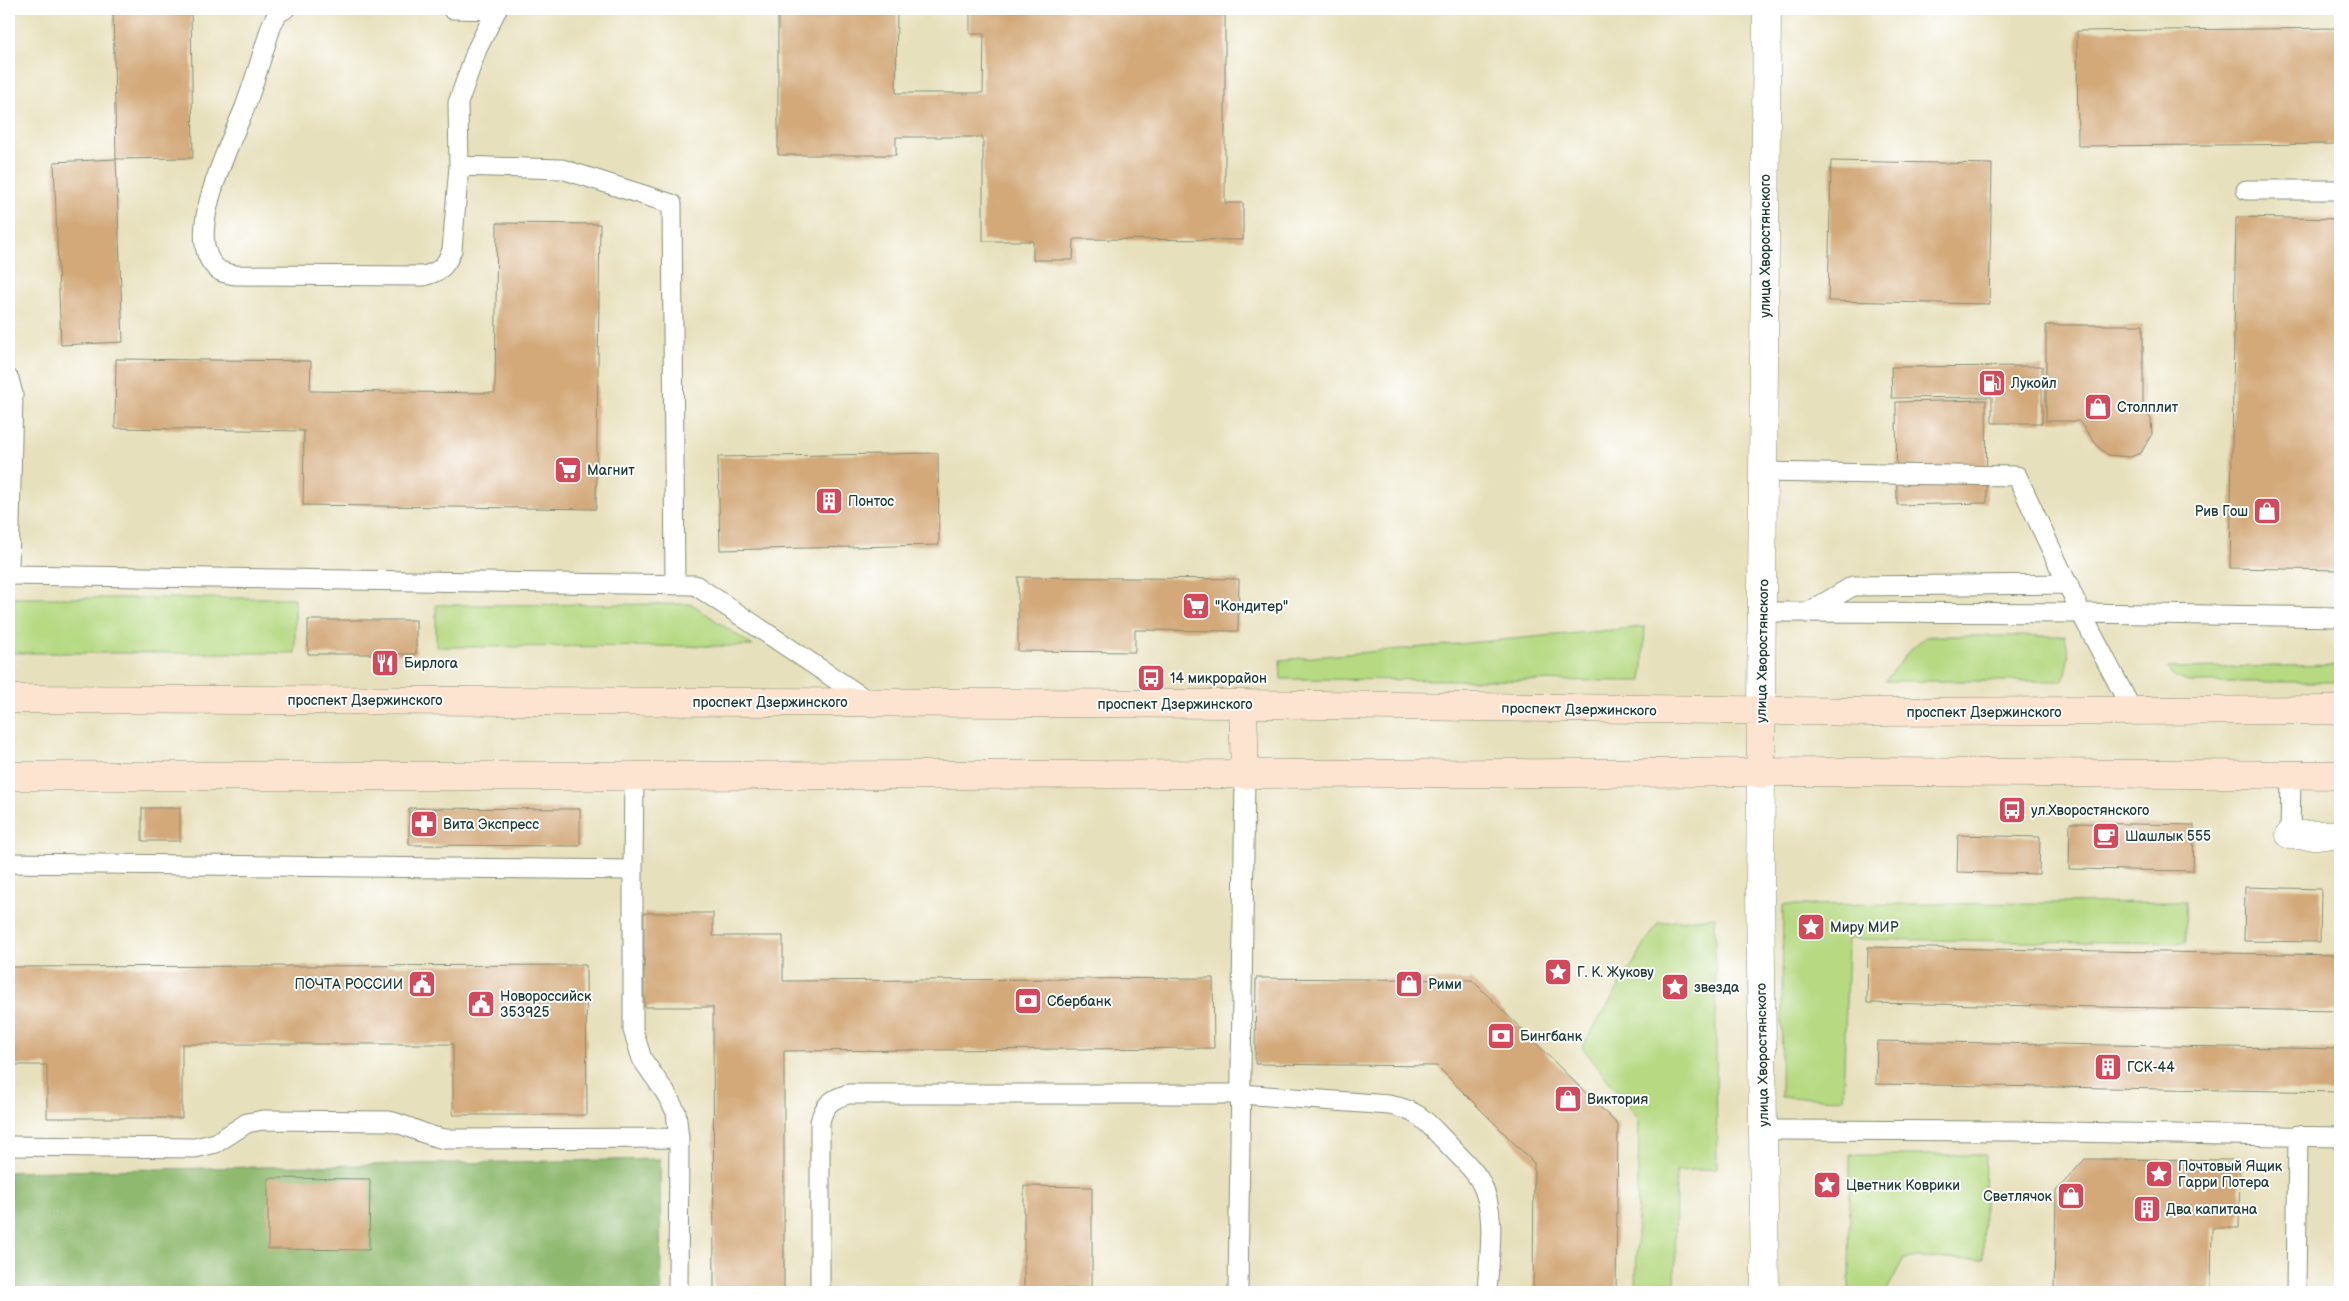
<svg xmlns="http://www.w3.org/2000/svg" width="2349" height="1301" viewBox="0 0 2349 1301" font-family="'Balsamiq Sans',sans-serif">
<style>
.green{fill:#b6d982;stroke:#6a8b5b}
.forest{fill:#90b970;stroke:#587b52}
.building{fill:#d3a979}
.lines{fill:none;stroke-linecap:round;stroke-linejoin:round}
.lane-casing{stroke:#838e78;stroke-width:21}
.street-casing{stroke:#838e78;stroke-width:29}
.secondary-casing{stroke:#838e78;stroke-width:29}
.lane{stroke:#fff;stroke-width:19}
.street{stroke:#fff;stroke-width:28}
.secondary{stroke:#fde4d1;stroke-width:28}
.labels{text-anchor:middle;stroke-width:4;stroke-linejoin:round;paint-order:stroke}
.street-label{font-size:14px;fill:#1f3d34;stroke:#fff}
.poi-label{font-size:14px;fill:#1f3d34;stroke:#fff;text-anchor:start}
</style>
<rect width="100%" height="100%" fill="#fff"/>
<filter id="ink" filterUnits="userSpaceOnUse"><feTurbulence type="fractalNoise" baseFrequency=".02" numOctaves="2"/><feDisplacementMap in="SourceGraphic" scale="10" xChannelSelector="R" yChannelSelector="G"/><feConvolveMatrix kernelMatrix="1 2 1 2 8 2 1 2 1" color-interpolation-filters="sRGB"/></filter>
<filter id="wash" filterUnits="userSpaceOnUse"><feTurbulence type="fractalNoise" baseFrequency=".0096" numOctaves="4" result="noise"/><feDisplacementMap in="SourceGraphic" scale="20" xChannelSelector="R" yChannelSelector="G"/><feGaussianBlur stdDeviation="1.12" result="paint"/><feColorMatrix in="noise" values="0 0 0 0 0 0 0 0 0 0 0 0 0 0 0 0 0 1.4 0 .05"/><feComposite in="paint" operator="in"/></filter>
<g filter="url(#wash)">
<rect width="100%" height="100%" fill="#e7e0bc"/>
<path class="green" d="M 9,598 L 295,598 L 295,653 L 9,653 Z
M 692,604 L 753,646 L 436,647 L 436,605 Z
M 1645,627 L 1642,681 L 1281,679 L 1280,660 Z
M 1926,636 L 2065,636 L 2069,656 L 2063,681 L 1885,681 L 1910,650 Z
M 2340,665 L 2340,682 L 2188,682 L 2173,676 L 2168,668 Z
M 2185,902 L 2186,943 L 1848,939 L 1843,1099 L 1781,1097 L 1783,905 Z
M 1715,917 L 1717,1169 L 1676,1171 L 1675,1292 L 1636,1292 L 1639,1119 L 1582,1047 L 1658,923 Z
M 1850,1155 L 1985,1155 L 1983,1259 L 1904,1258 L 1886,1292 L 1849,1292 Z"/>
<path class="forest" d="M 660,1159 L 661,1292 L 9,1292 L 9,1172 Z"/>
<g id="blocks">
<path class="building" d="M 113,9 L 191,9 L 193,158 L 116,159 Z
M 778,9 L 897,9 L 896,93 L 983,93 L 984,34 L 970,34 L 970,9 L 1225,9 L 1225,203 L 1243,203 L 1243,240 L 1074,239 L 1073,260 L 1033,260 L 1033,241 L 983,241 L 983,137 L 896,137 L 896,155 L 778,155 Z
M 2340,28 L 2340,144 L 2078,146 L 2077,31 Z
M 116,159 L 123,342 L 61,345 L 54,162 Z
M 1831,161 L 1992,164 L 1989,304 L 1828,301 Z
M 2236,217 L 2340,219 L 2340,570 L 2230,568 Z
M 497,223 L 600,224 L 596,509 L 303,505 L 304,431 L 115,428 L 116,359 L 311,361 L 310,391 L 495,393 Z
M 2046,325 L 2143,325 L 2143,409 L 2151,419 L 2152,434 L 2141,453 L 2130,457 L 2108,455 L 2099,448 L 2079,421 L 2046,421 Z
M 2042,366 L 2042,423 L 1992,423 L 1992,397 L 1892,398 L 1891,367 Z
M 1986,400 L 1987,503 L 1897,505 L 1896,402 Z
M 938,453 L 939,545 L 720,550 L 718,457 Z
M 1018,577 L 1239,579 L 1238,631 L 1135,630 L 1135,652 L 1018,651 Z
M 308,620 L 416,620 L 416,654 L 308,654 Z
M 142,808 L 180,808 L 180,841 L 142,841 Z
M 409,808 L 580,809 L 580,846 L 409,845 Z
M 2070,823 L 2194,825 L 2193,871 L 2069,869 Z
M 1958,835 L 2040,837 L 2039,874 L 1957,872 Z
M 2245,887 L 2321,889 L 2320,942 L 2244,941 Z
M 644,913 L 713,913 L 713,936 L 783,936 L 783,981 L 1213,978 L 1214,1048 L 784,1051 L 784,1292 L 714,1292 L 713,1007 L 644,1007 Z
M 1868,947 L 2340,955 L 2340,1011 L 1867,1003 Z
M 586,965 L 587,1115 L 453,1115 L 453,1044 L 182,1044 L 182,1118 L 47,1118 L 47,1065 L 9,1065 L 9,967 Z
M 1256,978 L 1472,980 L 1618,1125 L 1616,1292 L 1533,1292 L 1534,1163 L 1437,1066 L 1255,1064 Z
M 1877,1041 L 2340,1049 L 2340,1092 L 1876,1084 Z
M 2085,1159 L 2240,1160 L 2239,1228 L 2212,1228 L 2211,1292 L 2054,1292 L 2056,1191 Z
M 268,1178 L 370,1179 L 369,1250 L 268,1249 Z
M 1024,1186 L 1092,1187 L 1092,1289 L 1024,1288 Z"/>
</g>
</g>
<g filter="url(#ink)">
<use href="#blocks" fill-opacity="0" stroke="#838e78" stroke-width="1"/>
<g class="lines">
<g class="lane-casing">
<path id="lane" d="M 285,9 L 278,13 L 272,24 C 263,52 255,80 245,107 C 232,141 178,243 220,271 C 224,273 230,274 235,275 L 423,276 C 440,272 446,266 452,250 L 459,166
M 452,9 L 497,10
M 497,9 L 477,49 L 458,103 L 459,166 L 562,169 L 672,204 L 675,585
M 2246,190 L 2340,190
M 9,379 L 13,394 L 9,570
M 1764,472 L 2017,476 L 2081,613 L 2133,712
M 9,575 L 695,585 L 871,703
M 1762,612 L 2081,613 L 2340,617
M 1807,613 L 1853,586 L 2069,584
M 2290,835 L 2291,775
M 9,863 L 633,870 L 634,776
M 633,870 L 633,1030 L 642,1059 L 665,1092 L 676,1112 L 679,1138 L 678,1292
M 1763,1130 L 2015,1131 L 2340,1137
M 9,1146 L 195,1148 L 216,1143 L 247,1123 L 263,1120 L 389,1121 C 408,1125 425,1136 445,1139 L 679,1138
M 820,1292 L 820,1122 C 824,1105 831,1099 848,1094 L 1241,1094 L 1389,1105 C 1418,1110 1426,1121 1445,1141 C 1456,1153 1470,1165 1479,1179 C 1498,1211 1489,1256 1487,1292
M 1238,1292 L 1245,775
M 2296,1292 L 2298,1135"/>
</g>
<g class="street-casing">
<path id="street" d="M 1761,711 L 1767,9
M 1761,774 L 1760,890 L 1765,1292
M 2290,835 L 2340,835"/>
</g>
<g class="secondary-casing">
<path id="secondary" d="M 9,699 L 1243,704 L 1875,712 L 2340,710
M 1243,704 L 1245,775
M 1761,711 L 1761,774
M 9,776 L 634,776 L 1874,772 L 2340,775"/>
</g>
<use href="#lane" class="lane"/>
<use href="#street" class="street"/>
<use href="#secondary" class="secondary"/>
</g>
</g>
<defs>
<g id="fuel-square" transform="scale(1.4375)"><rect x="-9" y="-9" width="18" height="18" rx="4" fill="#d1495b" stroke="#fff"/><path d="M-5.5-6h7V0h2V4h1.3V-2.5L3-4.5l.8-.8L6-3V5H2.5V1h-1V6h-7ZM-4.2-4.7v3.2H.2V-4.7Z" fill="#fff"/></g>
<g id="shop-square" transform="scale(1.4375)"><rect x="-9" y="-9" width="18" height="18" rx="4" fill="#d1495b" stroke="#fff"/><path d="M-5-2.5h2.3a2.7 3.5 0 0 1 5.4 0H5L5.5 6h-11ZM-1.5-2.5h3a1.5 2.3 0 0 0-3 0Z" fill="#fff"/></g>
<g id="supermarket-square" transform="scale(1.4375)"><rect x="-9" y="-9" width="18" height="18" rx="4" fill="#d1495b" stroke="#fff"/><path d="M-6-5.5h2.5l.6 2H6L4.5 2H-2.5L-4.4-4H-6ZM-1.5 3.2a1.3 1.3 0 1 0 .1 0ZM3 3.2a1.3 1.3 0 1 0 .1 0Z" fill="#fff"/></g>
<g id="building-square" transform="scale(1.4375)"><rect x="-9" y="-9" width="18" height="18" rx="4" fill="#d1495b" stroke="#fff"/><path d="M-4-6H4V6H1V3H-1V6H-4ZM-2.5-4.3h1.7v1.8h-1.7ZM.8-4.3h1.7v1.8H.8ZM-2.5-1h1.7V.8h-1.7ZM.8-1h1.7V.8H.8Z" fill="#fff"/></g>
<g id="restaurant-square" transform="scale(1.4375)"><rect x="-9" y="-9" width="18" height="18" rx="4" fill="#d1495b" stroke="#fff"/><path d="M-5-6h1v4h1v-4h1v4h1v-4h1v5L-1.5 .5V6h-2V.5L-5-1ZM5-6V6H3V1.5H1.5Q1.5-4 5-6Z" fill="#fff"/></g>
<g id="bus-square" transform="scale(1.4375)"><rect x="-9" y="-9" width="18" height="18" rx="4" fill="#d1495b" stroke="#fff"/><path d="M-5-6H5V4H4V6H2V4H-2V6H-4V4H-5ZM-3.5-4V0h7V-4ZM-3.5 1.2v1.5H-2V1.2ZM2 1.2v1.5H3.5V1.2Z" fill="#fff"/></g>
<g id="pharmacy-square" transform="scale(1.4375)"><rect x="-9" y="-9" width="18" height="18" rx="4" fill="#d1495b" stroke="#fff"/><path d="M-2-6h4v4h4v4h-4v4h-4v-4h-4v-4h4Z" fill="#fff"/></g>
<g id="cafe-square" transform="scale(1.4375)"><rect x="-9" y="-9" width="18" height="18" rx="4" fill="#d1495b" stroke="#fff"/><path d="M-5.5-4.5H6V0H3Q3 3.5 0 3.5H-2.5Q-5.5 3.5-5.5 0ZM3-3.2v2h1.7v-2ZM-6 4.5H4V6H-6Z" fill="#fff"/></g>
<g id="sight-square" transform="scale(1.4375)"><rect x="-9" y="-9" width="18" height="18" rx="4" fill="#d1495b" stroke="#fff"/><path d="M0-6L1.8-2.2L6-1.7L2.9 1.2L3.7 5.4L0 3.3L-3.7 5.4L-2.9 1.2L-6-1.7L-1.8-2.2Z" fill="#fff"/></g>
<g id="civic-square" transform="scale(1.4375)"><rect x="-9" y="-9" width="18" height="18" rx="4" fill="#d1495b" stroke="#fff"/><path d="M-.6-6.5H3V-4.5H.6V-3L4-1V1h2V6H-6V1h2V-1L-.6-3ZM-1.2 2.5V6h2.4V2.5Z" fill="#fff"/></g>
<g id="bank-square" transform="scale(1.4375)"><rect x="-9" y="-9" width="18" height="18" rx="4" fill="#d1495b" stroke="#fff"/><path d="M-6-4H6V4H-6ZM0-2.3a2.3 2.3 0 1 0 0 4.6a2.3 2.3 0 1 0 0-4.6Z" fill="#fff"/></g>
</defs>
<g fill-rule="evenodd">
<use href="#fuel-square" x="1992" y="383"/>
<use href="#shop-square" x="2098" y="407"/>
<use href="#supermarket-square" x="568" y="470"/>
<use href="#building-square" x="829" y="501"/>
<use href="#shop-square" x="2267" y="511"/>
<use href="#supermarket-square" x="1196" y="606"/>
<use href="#restaurant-square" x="385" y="663"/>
<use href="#bus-square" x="1151" y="678"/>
<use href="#bus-square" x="2012" y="810"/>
<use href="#pharmacy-square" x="424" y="824"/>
<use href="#cafe-square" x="2106" y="836"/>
<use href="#sight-square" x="1811" y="927"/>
<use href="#sight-square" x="1558" y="972"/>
<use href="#civic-square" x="422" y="984"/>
<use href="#shop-square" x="1409" y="984"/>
<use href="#sight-square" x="1675" y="987"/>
<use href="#bank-square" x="1028" y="1001"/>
<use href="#civic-square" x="481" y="1004"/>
<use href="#bank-square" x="1501" y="1036"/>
<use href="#building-square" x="2108" y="1067"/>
<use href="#shop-square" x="1568" y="1099"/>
<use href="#sight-square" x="2159" y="1174"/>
<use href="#sight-square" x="1827" y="1185"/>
<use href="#shop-square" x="2071" y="1196"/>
<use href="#building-square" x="2147" y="1209"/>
</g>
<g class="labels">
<g class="street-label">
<text transform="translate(1765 246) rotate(-90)" y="5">улица Хворостянского</text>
<text transform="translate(1762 651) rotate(-89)" y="5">улица Хворостянского</text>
<text x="365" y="705">проспект Дзержинского</text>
<text x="770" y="707">проспект Дзержинского</text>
<text x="1175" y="709">проспект Дзержинского</text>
<text transform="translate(1579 709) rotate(1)" y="5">проспект Дзержинского</text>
<text x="1984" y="717">проспект Дзержинского</text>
<text transform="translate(1762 1055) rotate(-91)" y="5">улица Хворостянского</text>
</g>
<g class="poi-label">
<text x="2011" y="388">Лукойл</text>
<text x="2117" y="412">Столплит</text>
<text x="587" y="475">Магнит</text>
<text x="848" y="506">Понтос</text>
<text x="2248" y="516" text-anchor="end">Рив Гош</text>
<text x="1215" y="611">"Кондитер"</text>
<text x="404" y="668">Бирлога</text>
<text x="1170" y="683">14 микрорайон</text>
<text x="2031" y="815">ул.Хворостянского</text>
<text x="443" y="829">Вита Экспресс</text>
<text x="2125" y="841">Шашлык 555</text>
<text x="1830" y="932">Миру МИР</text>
<text x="1577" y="977">Г. К. Жукову</text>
<text x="403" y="989" text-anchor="end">ПОЧТА РОССИИ</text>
<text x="1428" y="989">Рими</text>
<text x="1694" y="992">звезда</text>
<text x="500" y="1001">Новороссийск<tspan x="500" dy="16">353925</tspan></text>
<text x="1047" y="1006">Сбербанк</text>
<text x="1520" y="1041">Бингбанк</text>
<text x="2127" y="1072">ГСК-44</text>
<text x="1587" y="1104">Виктория</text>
<text x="2178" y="1171">Почтовый Ящик<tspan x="2178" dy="16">Гарри Потера</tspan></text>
<text x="1846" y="1190">Цветник Коврики</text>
<text x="2052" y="1201" text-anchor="end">Светлячок</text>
<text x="2166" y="1214">Два капитана</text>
</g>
</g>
<rect width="2349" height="1301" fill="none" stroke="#fff" stroke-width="30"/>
</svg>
